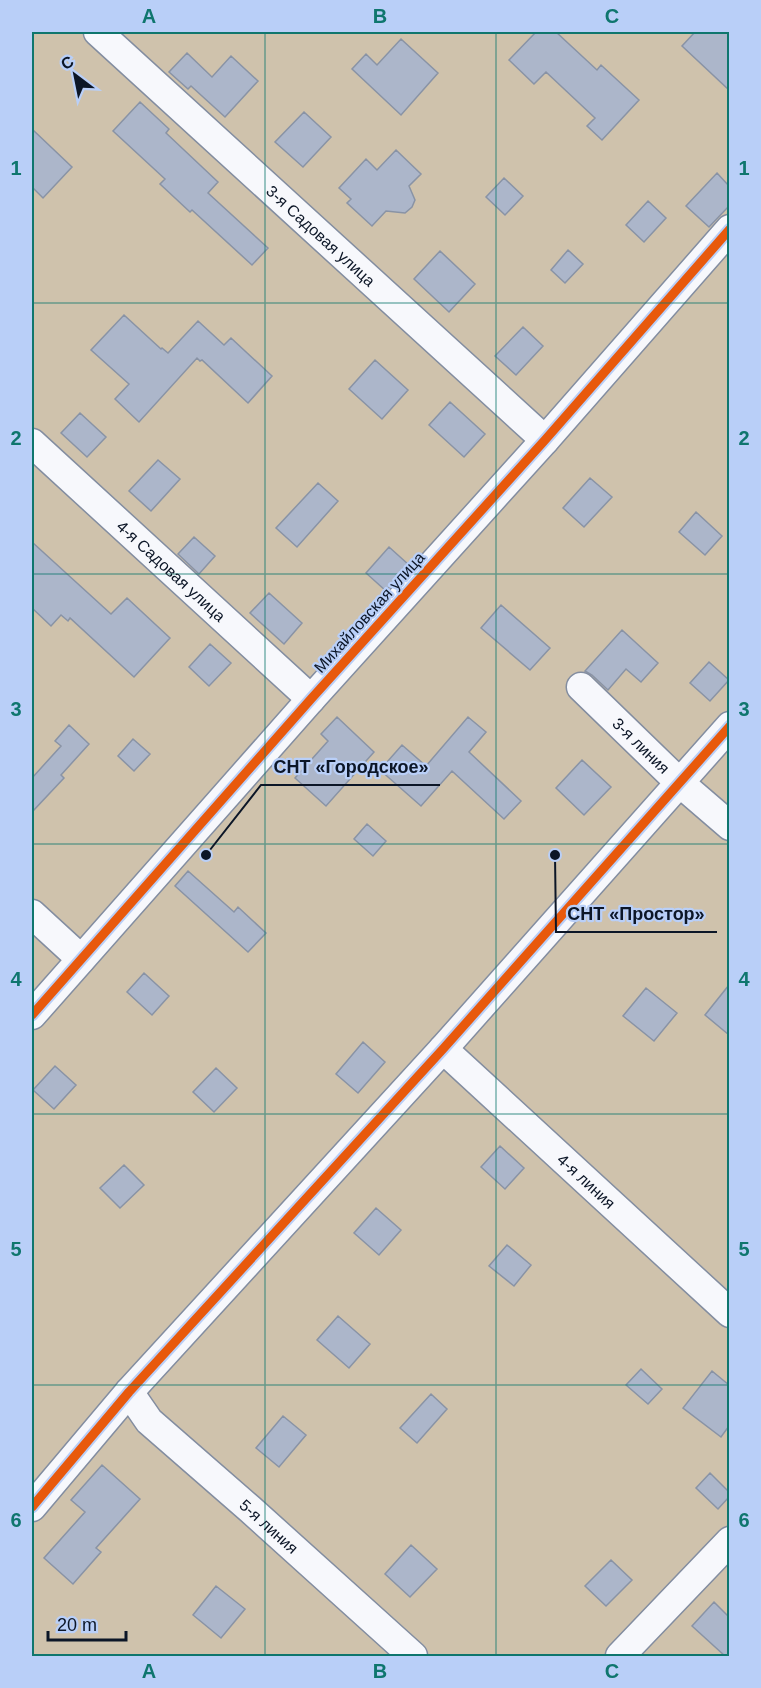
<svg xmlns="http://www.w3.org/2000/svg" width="761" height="1688" viewBox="0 0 761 1688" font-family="Arial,sans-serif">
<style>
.green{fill:#cfc2ac}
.building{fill:#acb6ca;stroke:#8993a5;stroke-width:1.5}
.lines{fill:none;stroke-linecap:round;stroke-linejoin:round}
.street-casing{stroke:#838da0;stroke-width:31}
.street{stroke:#f7f8fc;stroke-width:28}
.cycleway-casing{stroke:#b9cff8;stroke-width:13}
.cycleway{stroke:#e8590c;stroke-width:9}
.grid{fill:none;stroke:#0f766e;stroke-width:1.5;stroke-opacity:0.55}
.labels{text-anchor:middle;stroke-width:4.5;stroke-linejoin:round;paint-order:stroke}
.street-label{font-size:16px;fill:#0c1627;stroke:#b9cff8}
.leader{fill:none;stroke:#0c1627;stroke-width:2}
.callout-dot{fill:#0c1627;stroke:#b9cff8;stroke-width:2}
.callout-label{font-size:18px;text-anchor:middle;font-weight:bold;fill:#0c1627;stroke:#b9cff8;stroke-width:4.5;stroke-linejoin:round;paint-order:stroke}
.neatline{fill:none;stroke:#0f766e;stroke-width:2}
.grid-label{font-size:20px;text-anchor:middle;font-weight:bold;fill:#0f766e}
</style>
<rect width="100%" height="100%" fill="#c7d3ea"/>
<path class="green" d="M 32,32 L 729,32 L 729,1656 L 32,1656 Z"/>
<path class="building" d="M 536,32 L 556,32 L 597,70 L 601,65 L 639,100 L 602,140 L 587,126 L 595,118 L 546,72 L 534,84 L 509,60 Z
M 695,32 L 729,32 L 729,90 L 682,46 Z
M 401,39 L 438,73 L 401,115 L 352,69 L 366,54 L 377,65 Z
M 187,53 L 212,77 L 231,56 L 258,81 L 225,117 L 191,86 L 188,89 L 169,72 Z
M 140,102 L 169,129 L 166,133 L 218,182 L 208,193 L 268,248 L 252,265 L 192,210 L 190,212 L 160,184 L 165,179 L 113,131 Z
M 304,112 L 331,137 L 303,167 L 275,142 Z
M 32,129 L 72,167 L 43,198 L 32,187 Z
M 396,150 L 421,174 L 409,186 L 415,200 L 412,207 L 405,213 L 386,211 L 372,226 L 347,203 L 351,199 L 339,188 L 366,159 L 377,170 Z
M 717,173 L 729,186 L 729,206 L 709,227 L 686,206 Z
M 504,178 L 523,196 L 505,215 L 486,197 Z
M 648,201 L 666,218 L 644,242 L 626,225 Z
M 568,250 L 583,264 L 565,283 L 551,270 Z
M 440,251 L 475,284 L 449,312 L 414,279 Z
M 124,315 L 161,349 L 162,348 L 168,353 L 198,321 L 224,345 L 231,338 L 272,376 L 248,403 L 202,360 L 200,361 L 197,358 L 139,422 L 115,399 L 129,384 L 91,350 Z
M 523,327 L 543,346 L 516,375 L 495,356 Z
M 375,360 L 408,390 L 382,419 L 349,389 Z
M 450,402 L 485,434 L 464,457 L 429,425 Z
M 80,413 L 106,437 L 87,457 L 61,433 Z
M 158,460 L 180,479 L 151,511 L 129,491 Z
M 590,478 L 612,497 L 584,527 L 563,508 Z
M 318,483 L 338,501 L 297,547 L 276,528 Z
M 696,512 L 722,536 L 705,555 L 679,532 Z
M 194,537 L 215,556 L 199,574 L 178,554 Z
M 32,542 L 111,614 L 127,598 L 170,638 L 134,677 L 70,618 L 68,621 L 61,615 L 51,626 L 32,608 Z
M 389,547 L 409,565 L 386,591 L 366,573 Z
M 269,593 L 302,623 L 284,644 L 250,613 Z
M 501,605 L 550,648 L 530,670 L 481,628 Z
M 622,630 L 658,663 L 641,682 L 626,669 L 608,690 L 592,675 L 585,671 Z
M 210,644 L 231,663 L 209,686 L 189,667 Z
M 709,662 L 729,680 L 710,701 L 690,683 Z
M 337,717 L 374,752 L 326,806 L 295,778 L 328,741 L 321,734 Z
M 468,717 L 486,732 L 469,752 L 521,801 L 504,819 L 452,771 L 421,806 L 380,770 L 402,745 L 426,766 Z
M 69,725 L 89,744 L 61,775 L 64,778 L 32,812 L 32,778 L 61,746 L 55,741 Z
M 133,739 L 150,754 L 134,771 L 118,756 Z
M 582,760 L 611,787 L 584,815 L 556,788 Z
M 367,824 L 386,841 L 373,856 L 354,839 Z
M 188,871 L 234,912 L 238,907 L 266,933 L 248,952 L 175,886 Z
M 144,973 L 169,996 L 152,1015 L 127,992 Z
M 729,985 L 729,1035 L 705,1015 Z
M 646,988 L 677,1013 L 654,1041 L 623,1016 Z
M 363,1042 L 385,1062 L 358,1093 L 336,1074 Z
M 55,1066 L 76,1085 L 54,1109 L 33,1090 Z
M 216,1068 L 237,1088 L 214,1112 L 193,1092 Z
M 500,1146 L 524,1168 L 505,1189 L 481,1167 Z
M 124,1165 L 144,1185 L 120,1208 L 100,1188 Z
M 376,1208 L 401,1230 L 379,1255 L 354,1233 Z
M 507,1245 L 531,1265 L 514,1286 L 489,1266 Z
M 338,1316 L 370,1344 L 349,1368 L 317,1340 Z
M 641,1369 L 662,1389 L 648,1404 L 626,1385 Z
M 712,1371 L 729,1385 L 729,1426 L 721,1437 L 683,1408 Z
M 431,1394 L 447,1409 L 417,1443 L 400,1428 Z
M 283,1416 L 306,1435 L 279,1467 L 256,1448 Z
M 102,1465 L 140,1499 L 96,1548 L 101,1552 L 73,1584 L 44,1558 L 85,1512 L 71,1500 Z
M 710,1473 L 729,1492 L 729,1497 L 718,1509 L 696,1488 Z
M 411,1545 L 437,1569 L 410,1597 L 385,1574 Z
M 611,1560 L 632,1580 L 606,1606 L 585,1586 Z
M 216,1586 L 245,1609 L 221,1638 L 193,1615 Z
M 714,1602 L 729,1617 L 729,1656 L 725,1656 L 692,1626 Z"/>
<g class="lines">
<g class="street-casing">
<g id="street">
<path id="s1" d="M 98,32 L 545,440"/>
<path id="s2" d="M 32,443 L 311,699"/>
<path id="s3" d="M 581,687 L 680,783 L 730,826"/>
<path d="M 32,914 L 81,959"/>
<path d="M 32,1015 L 311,699 L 545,440 L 730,229"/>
<path id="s4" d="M 443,1049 L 730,1313"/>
<path id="s5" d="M 129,1392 L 149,1421 L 250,1509 L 413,1656"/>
<path d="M 32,1507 L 129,1392 L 443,1049 L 730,726"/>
<path d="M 620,1656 L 730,1541"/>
</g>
</g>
<use href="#street" class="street"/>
<g class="cycleway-casing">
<path id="cycleway" d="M 32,1015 L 311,699 L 545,440 L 730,229
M 32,1507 L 129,1392 L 443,1049 L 730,726"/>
</g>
<use href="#cycleway" class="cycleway"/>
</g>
<path class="grid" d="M 265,32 L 265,1656M 496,32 L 496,1656M 32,303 L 730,303M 32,574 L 730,574M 32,844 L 730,844M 32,1114 L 730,1114M 32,1385 L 730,1385"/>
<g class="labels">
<g class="street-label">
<text dy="6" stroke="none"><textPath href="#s1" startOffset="302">3-я Садовая улица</textPath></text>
<text dy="6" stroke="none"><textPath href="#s2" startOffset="189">4-я Садовая улица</textPath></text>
<text transform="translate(369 612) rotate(-48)" y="6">Михайловская улица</text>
<text dy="6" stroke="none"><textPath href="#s3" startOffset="84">3-я линия</textPath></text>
<text dy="6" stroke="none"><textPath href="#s4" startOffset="195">4-я линия</textPath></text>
<text dy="6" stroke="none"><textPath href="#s5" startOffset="195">5-я линия</textPath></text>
</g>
</g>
<path class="leader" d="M206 855L261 785H440M555 855L556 932H717"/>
<g class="callout-dot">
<circle cx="206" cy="855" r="6"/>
<circle cx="555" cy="855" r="6"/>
</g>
<g class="callout-label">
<text x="351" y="773">СНТ «Городское»</text>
<text x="636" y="920">СНТ «Простор»</text>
</g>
<rect width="761" height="1688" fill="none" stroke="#b9cff8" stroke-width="66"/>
<g transform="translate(75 75) rotate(328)" stroke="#b9cff8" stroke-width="4.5" paint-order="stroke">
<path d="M0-4.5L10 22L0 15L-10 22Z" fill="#0c1627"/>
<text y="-9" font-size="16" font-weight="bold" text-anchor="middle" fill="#0c1627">С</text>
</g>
<path d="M48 1631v9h78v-9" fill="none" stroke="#0c1627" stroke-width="3"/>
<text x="57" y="1631" font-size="18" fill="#0c1627" stroke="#b9cff8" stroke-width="4.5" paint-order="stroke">20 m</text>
<rect x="33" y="33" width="695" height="1622" class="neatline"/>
<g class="grid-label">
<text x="149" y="23">A</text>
<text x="380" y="23">B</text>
<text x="612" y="23">C</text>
<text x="16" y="175">1</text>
<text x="744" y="175">1</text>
<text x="16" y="445">2</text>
<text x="744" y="445">2</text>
<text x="16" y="716">3</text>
<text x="744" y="716">3</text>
<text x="16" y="986">4</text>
<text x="744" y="986">4</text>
<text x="16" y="1256">5</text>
<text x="744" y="1256">5</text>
<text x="16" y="1527">6</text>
<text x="744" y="1527">6</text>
<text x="149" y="1678">A</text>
<text x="380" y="1678">B</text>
<text x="612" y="1678">C</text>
</g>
</svg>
